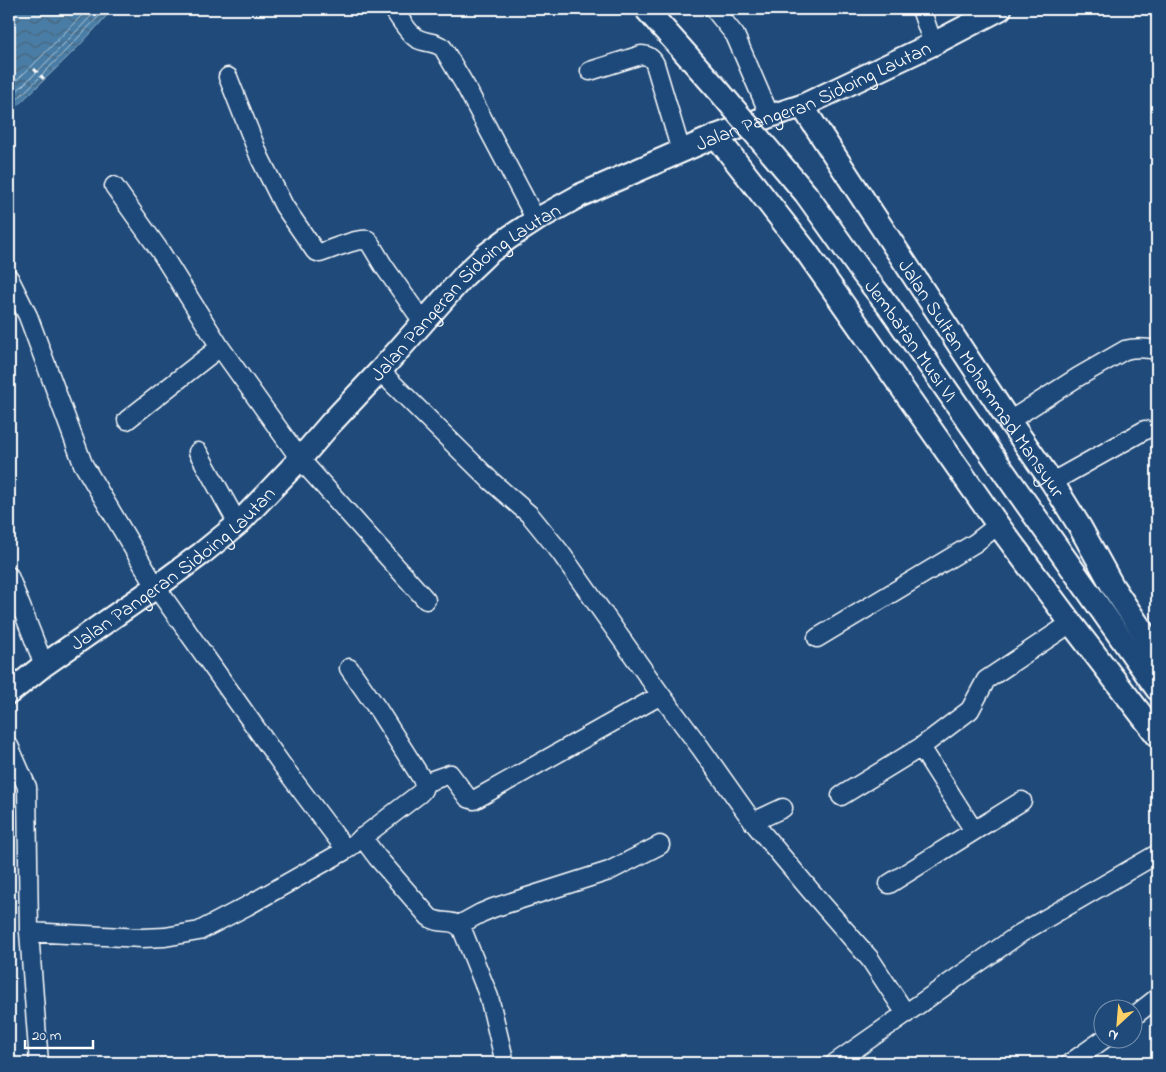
<svg xmlns="http://www.w3.org/2000/svg" width="1166" height="1072" viewBox="0 0 1166 1072" font-family="'Indie Flower',sans-serif">
<style>
.water{fill:url(#water-waves);stroke:#92b1ca}
.lines{fill:none;stroke-linecap:round;stroke-linejoin:round}
.shore{stroke:#b6cbdb;stroke-width:1}
.minor-casing{stroke:#fff;stroke-width:21}
.tertiary-casing{stroke:#fff;stroke-width:26}
.path{stroke:#fff;stroke-width:3;stroke-dasharray:5 4;stroke-linecap:butt}
.minor{stroke:#1f4a7a;stroke-width:18}
.tertiary{stroke:#1f4a7a;stroke-width:22}
.tertiary-bridge-casing{stroke:#fff;stroke-width:26;stroke-linecap:butt}
.tertiary-bridge{stroke:#1f4a7a;stroke-width:22}
.labels{text-anchor:middle;stroke-width:4;stroke-linejoin:round;paint-order:stroke}
.street-label{font-size:20px;fill:#fff;stroke:#1f4a7a}
</style>
<defs>
<pattern id="water-waves" width="16" height="10" patternUnits="userSpaceOnUse" patternTransform="scale(1.25)"><rect width="16" height="10" fill="#497da6"/><path d="M0 5q4-4 8 0t8 0" fill="none" stroke="#4a6479"/></pattern>
</defs>
<rect width="100%" height="100%" fill="#1f4a7a"/>
<filter id="ink" filterUnits="userSpaceOnUse"><feTurbulence type="fractalNoise" baseFrequency=".02" numOctaves="2"/><feDisplacementMap in="SourceGraphic" scale="10" xChannelSelector="R" yChannelSelector="G"/><feConvolveMatrix kernelMatrix="1 2 1 2 8 2 1 2 1" color-interpolation-filters="sRGB"/></filter>
<g filter="url(#ink)">
<path class="water" d="M 9,9 L 112,9 C 92,34 68,57 45,79 C 33,91 20,102 9,115 Z"/>
<g class="lines">
<path class="shore" d="M 9,87 L 32,66 L 88,9
M 9,98 L 37,72 L 98,9
M 9,107 L 41,76 L 106,9"/>
<g class="minor-casing">
<path id="minor" d="M 393,9 C 399,17 408,33 416,38 C 426,44 433,40 443,48 L 466,87 L 536,220
M 714,9 L 735,35 L 770,116
M 921,9 L 933,44
M 590,71 L 641,55 C 648,55 652,58 655,64 L 681,151
M 228,77 L 239,105 L 260,158 L 284,206 L 315,251 L 320,253 C 333,249 356,238 368,240 L 383,265 L 423,322
M 114,186 L 160,251 L 220,347 L 300,459 L 426,600
M 9,278 L 28,316 L 83,464 L 156,587 L 282,765 L 346,850
M 380,371 L 491,481 L 530,515 L 560,552 L 661,695 L 700,747 L 753,822 L 810,890 L 870,959 L 906,1014
M 127,420 L 220,347
M 1009,421 L 1078,377 L 1125,350 C 1136,347 1146,348 1157,350
M 198,452 L 238,524
M 1052,482 L 1145,430
M 9,576 L 44,665
M 817,638 L 975,543 L 998,525
M 9,746 L 27,787 L 29,932 L 39,1063
M 921,747 L 974,831
M 424,783 L 450,774 L 468,798 L 474,800 L 661,695
M 841,796 L 921,747 L 970,710 L 986,680 L 1071,623
M 753,822 L 783,808
M 362,837 L 377,857 L 429,917 C 440,926 452,917 462,929 L 489,997 L 505,1063
M 889,884 L 1022,801
M 459,925 L 481,913 L 493,908 L 609,871 L 660,845
M 29,932 L 142,938 L 165,937 L 199,931 L 247,906 L 346,850 L 419,794 C 425,789 425,785 422,779 L 379,711 L 349,668
M 1134,1016 L 1157,998
M 835,1063 L 1021,933 L 1157,854
M 1070,1063 L 1104,1039"/>
</g>
<g class="tertiary-casing">
<g id="tertiary">
<path id="s1" d="M 802,106 L 1009,421 L 1052,482 L 1080,527 L 1113,587 L 1157,653"/>
<path d="M 716,136 L 806,251 L 998,525 L 1071,623 L 1157,735"/>
<path d="M 985,445 L 1157,689"/>
<path id="s2" d="M 9,693 L 44,665 L 156,587 L 201,554 L 238,524 L 300,459 L 331,423 L 380,371 L 465,275 L 487,254 L 510,237 L 536,220 L 581,195 L 716,136 L 770,116 L 802,106 L 933,44 L 1000,9"/>
</g>
</g>
<path class="path" d="M 34,69 L 45,80"/>
<use href="#minor" class="minor"/>
<use href="#tertiary" class="tertiary"/>
<g class="tertiary-bridge-casing">
<g id="tertiary-bridge">
<path id="s3" d="M 646,9 L 719,91 L 806,194 L 863,274 L 889,307 L 985,445"/>
</g>
</g>
<use href="#tertiary-bridge" class="tertiary-bridge"/>
</g>
</g>
<g class="labels">
<g class="street-label">
<text dy="7" stroke="none"><textPath href="#s2" startOffset="1016">Jalan Pangeran Sidoing Lautan</textPath></text>
<text dy="7" stroke="none"><textPath href="#s2" startOffset="611">Jalan Pangeran Sidoing Lautan</textPath></text>
<text dy="7" stroke="none"><textPath href="#s3" startOffset="425">Jembatan Musi VI</textPath></text>
<text dy="7" stroke="none"><textPath href="#s1" startOffset="326">Jalan Sultan Mohammad Mansyur</textPath></text>
<text dy="7" stroke="none"><textPath href="#s2" startOffset="206">Jalan Pangeran Sidoing Lautan</textPath></text>
</g>
</g>
<rect width="1166" height="1072" fill="none" stroke="#1f4a7a" stroke-width="30"/>
<rect x="15" y="15" width="1136" height="1042" fill="none" stroke="#fff" stroke-width="2" filter="url(#ink)"/>
<g transform="translate(1118 1024) rotate(206)"><circle r="24" fill="#1f4a7a" stroke="#7992af"/>
<path d="M0-4L9 19L0 12L-9 19Z" fill="#ffd166"/>
<text y="-8" font-size="14" font-weight="bold" text-anchor="middle" fill="#ffffff">N</text>
</g>
<path d="M25 1040v8h68v-8" fill="none" stroke="#ffffff" stroke-width="2.5"/>
<text x="32" y="1040" font-size="15" fill="#ffffff" stroke="#1f4a7a" stroke-width="4" paint-order="stroke">20 m</text>
</svg>
